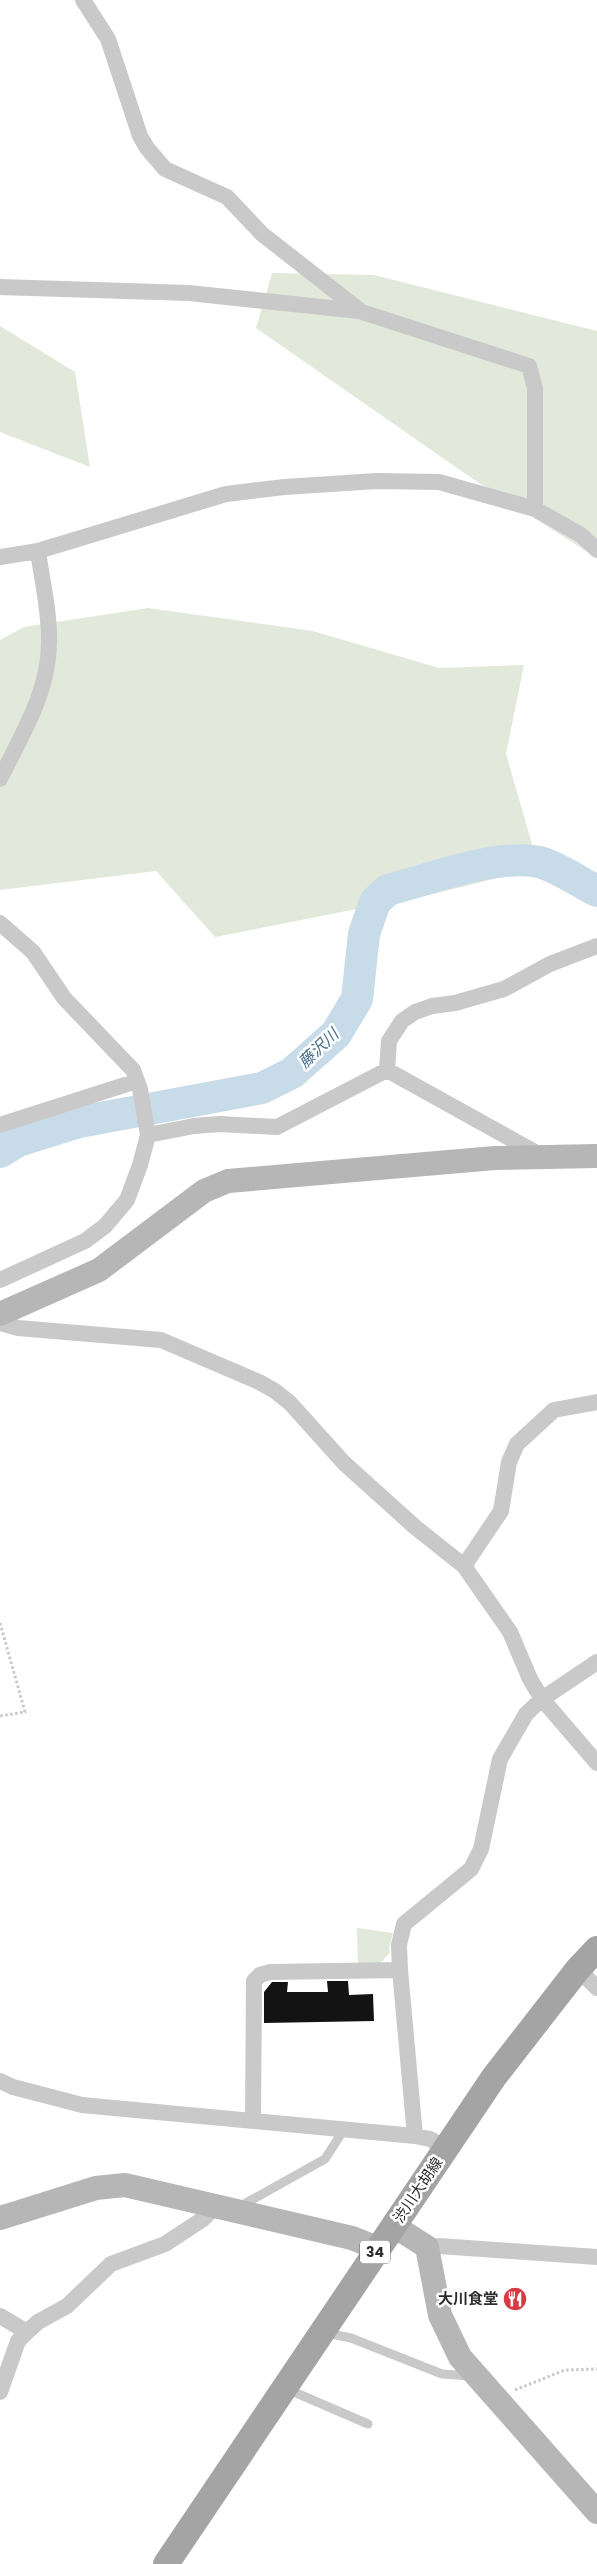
<svg xmlns="http://www.w3.org/2000/svg" width="597" height="2564" viewBox="0 0 597 2564" font-family="Poppins,'Noto Sans JP',sans-serif">
<style>
.green{fill:#e2e9db}
.lines{fill:none;stroke-linecap:round;stroke-linejoin:round}
.river{stroke:#c8dbe8;stroke-width:32}
.building{fill:#131313}
.path{stroke:#c9c9c9;stroke-width:3;stroke-dasharray:2.5 2.5;stroke-linecap:butt}
.lane{stroke:#c9c9c9;stroke-width:9}
.street{stroke:#c9c9c9;stroke-width:16}
.secondary{stroke:#b6b6b6;stroke-width:24}
.primary{stroke:#a4a4a4;stroke-width:26}
.labels{text-anchor:middle;stroke-width:5;stroke-linejoin:round;paint-order:stroke}
.shield{fill:#fff;stroke:#6b6b6b;stroke-width:1}
.shield-label{font-size:14px;font-weight:bold;fill:#2c2c2c}
.street-label{font-size:15px;fill:#2c2c2c;stroke:#fff}
.poi-label{font-size:15px;font-weight:bold;fill:#2c2c2c;stroke:#fff;text-anchor:end}
.water-label{font-size:16px;font-style:italic;fill:#416b88;stroke:#fff}
</style>
<rect width="100%" height="100%" fill="#fff"/>
<path class="green" d="M 272,273 L 374,275 L 597,331 L 597,558 L 470,477 L 256,328 Z
M 0,326 L 75,372 L 90,467 L 0,432 Z
M 148,608 L 313,631 L 439,668 L 524,665 L 506,754 L 539,868 L 433,894 L 215,937 L 156,871 L 0,890 L 0,640 L 24,627 Z
M 357,1928 L 393,1933 L 389,1949 L 390,1953 L 380,1963 L 358,1963 Z"/>
<g class="lines">
<path class="river" d="M 0,1152 L 18,1141 L 79,1122 L 262,1088 L 292,1073 L 336,1034 L 357,999 L 364,934 L 375,902 L 388,890 C 430,879 498,853 539,862 C 556,866 581,883 597,891"/>
</g>
<path class="building" d="M 327,1981 L 348,1981 L 349,1995 L 373,1994 L 374,2021 L 264,2023 L 264,1992 L 272,1982 L 288,1982 L 287,1992 L 328,1992 Z"/>
<g class="lines">
<path class="path" d="M 0,1623 L 25,1712 L 0,1716
M 515,2390 L 565,2370 L 597,2369"/>
<path class="lane" d="M 240,2209 L 246,2203 L 325,2159 L 343,2131
M 326,2333 L 351,2338 L 442,2374 L 472,2376
M 287,2389 L 368,2424"/>
<path class="street" d="M 83,0 L 108,39 L 140,136 L 147,148 L 165,169 L 227,197 L 262,234 L 358,309
M 0,287 L 189,293 L 359,311 L 529,366 L 535,388 L 535,509
M 0,557 L 38,551 L 226,494 L 284,487 L 377,481 L 439,482 L 535,509 L 581,535 L 597,550
M 0,779 C 21,736 49,692 49,643 C 50,613 42,581 38,551
M 0,923 L 33,952 L 64,998 L 133,1070 L 140,1089 L 148,1135 L 140,1165 L 127,1200 L 105,1226 L 85,1241 L 0,1280
M 0,1125 L 137,1081
M 148,1135 L 194,1126 L 220,1124 L 277,1127 L 387,1070
M 542,1156 L 387,1070 L 389,1041 L 402,1021 L 415,1012 L 432,1006 L 455,1003 L 504,989 L 550,964 L 597,946
M 0,1323 L 18,1328 L 161,1340 L 259,1382 L 275,1391 L 290,1403 L 344,1463 L 415,1527 L 464,1566 L 510,1632 L 530,1679 L 542,1699 L 597,1763
M 464,1566 L 501,1511 L 509,1462 L 517,1444 L 554,1410 L 597,1402
M 578,1969 L 597,1988
M 0,2081 L 13,2087 L 82,2105 L 415,2136 L 430,2139 L 446,2148
M 253,2121 L 254,1981 L 260,1975 L 270,1972 L 400,1970
M 415,2136 L 400,1970 L 399,1945 L 404,1924 L 471,1869 L 481,1849 L 500,1759 L 526,1714 L 542,1699 L 597,1662
M 427,2247 L 439,2246 L 597,2257
M 0,2316 L 27,2332
M 0,2392 L 18,2341 L 27,2332 L 38,2322 L 67,2306 L 111,2264 L 165,2244 L 203,2219 L 216,2206"/>
<path class="secondary" d="M 0,1314 L 99,1270 L 204,1191 L 228,1181 L 495,1158 L 597,1156
M 0,2218 L 96,2188 L 125,2185 L 352,2238 L 377,2248
M 394,2226 L 427,2247 L 440,2315 L 460,2357 L 597,2512"/>
<path class="primary" d="M 166,2564 L 494,2077 L 578,1969 L 597,1949"/>
</g>
<defs>
<g id="restaurant-disc" transform="scale(1.25)"><circle r="9.5" fill="#d83a42" stroke="#fff"/><path d="M-5-6h1v4h1v-4h1v4h1v-4h1v5L-1.5 .5V6h-2V.5L-5-1ZM5-6V6H3V1.5H1.5Q1.5-4 5-6Z" fill="#fff"/></g>
</defs>
<g fill-rule="evenodd">
<use href="#restaurant-disc" x="515" y="2299"/>
</g>
<g class="labels">
<rect class="shield" x="360" y="2240.5" width="30" height="23" rx="4"/>
<g class="shield-label">
<text x="375" y="2257">34</text>
</g>
<g class="street-label">
<text transform="translate(418 2190) rotate(-56)" y="5">渋川大胡線</text>
</g>
<g class="poi-label">
<text x="498" y="2304">大川食堂</text>
</g>
<g class="water-label">
<text transform="translate(318 1048) rotate(-44)" y="6">藤沢川</text>
</g>
</g>
</svg>
